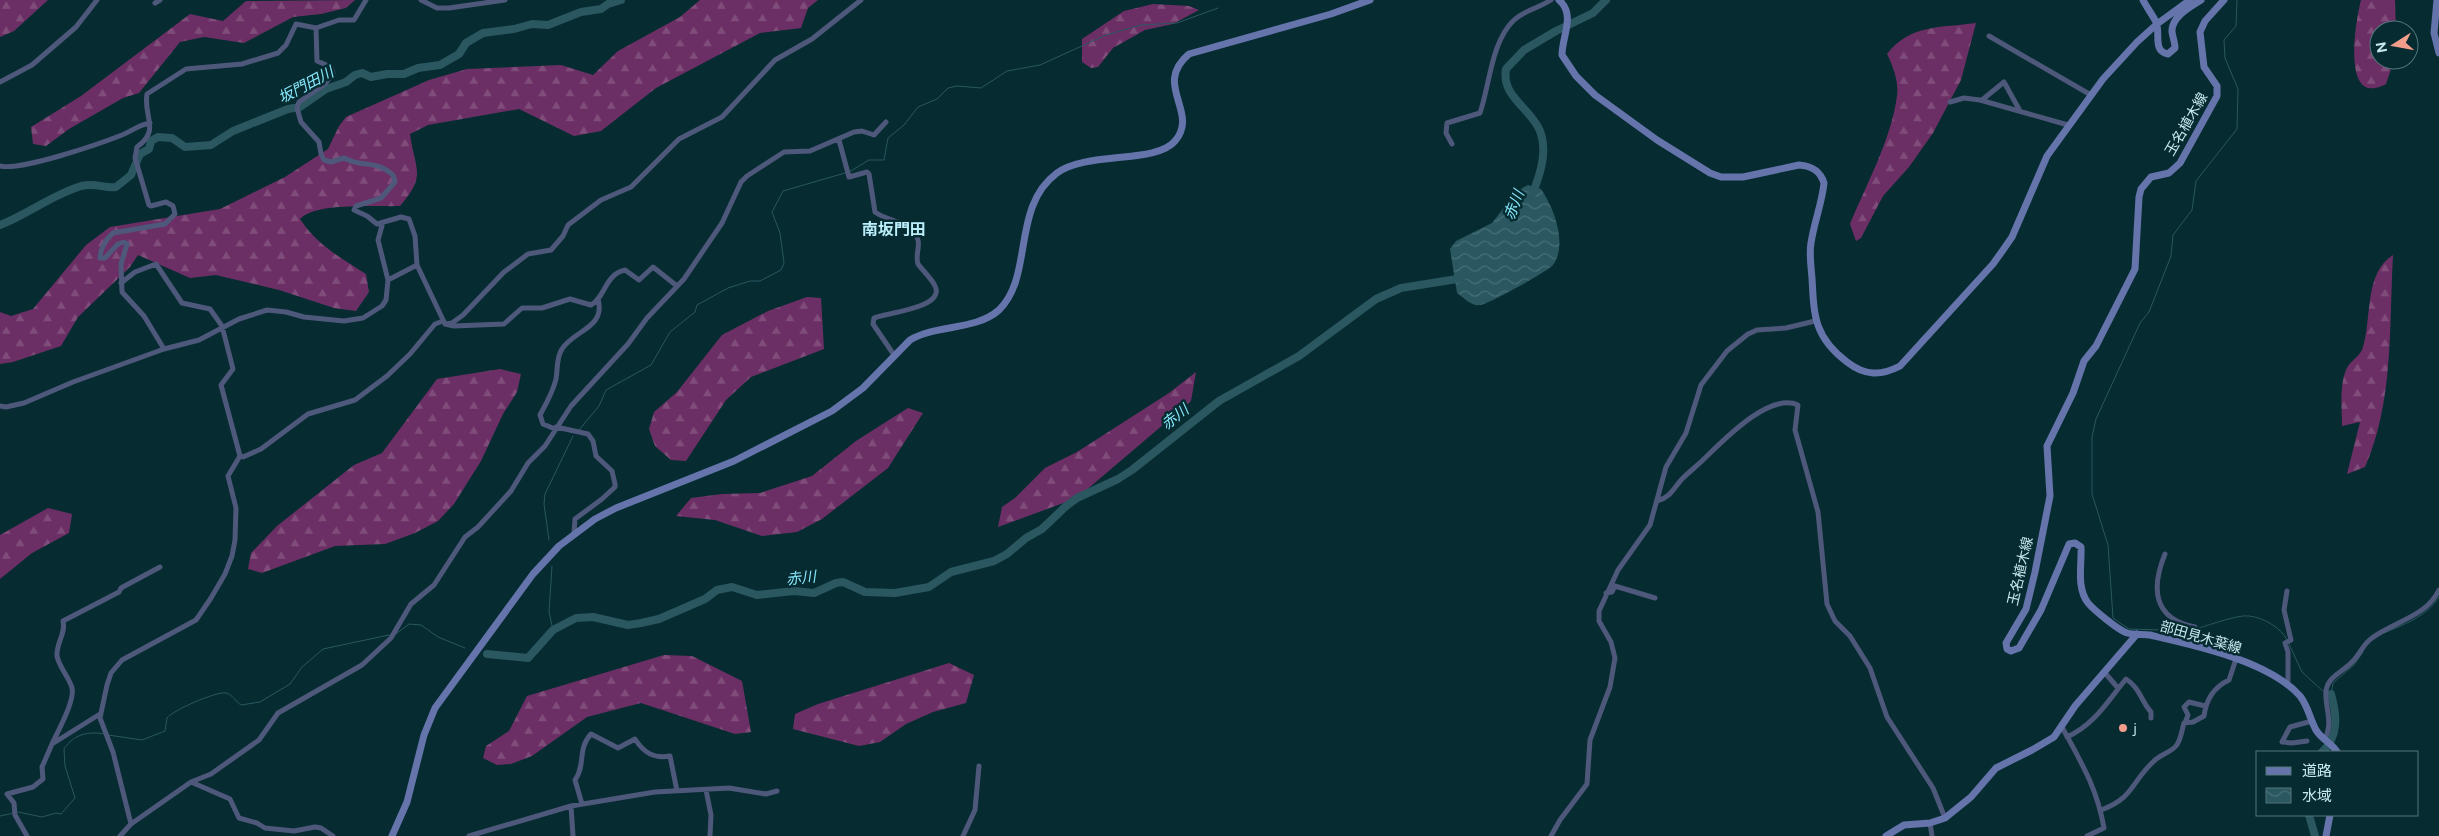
<svg xmlns="http://www.w3.org/2000/svg" width="2439" height="836" viewBox="0 0 2439 836" font-family="Figtree,'Noto Sans JP',sans-serif">
<style>
.forest{fill:url(#forest-firs)}
.water{fill:url(#water-waves)}
.lines{fill:none;stroke-linecap:round;stroke-linejoin:round}
.stream{stroke:#2a5760;stroke-width:1}
.river{stroke:#2a5760;stroke-width:8}
.street{stroke:#4e587b;stroke-width:5}
.secondary{stroke:#6574ab;stroke-width:7}
.poi-dot{fill:#f49d8b;stroke:#062b31;stroke-width:2}
.labels{text-anchor:middle;stroke-width:5;stroke-linejoin:round;paint-order:stroke}
.street-label{font-size:14px;fill:#c9e9f0;stroke:#062b31}
.poi-label{font-size:14px;fill:#c9e9f0;stroke:#062b31;text-anchor:start}
.water-label{font-size:15px;font-style:italic;fill:#87e8fc;stroke:#062b31}
.quarter-label{font-size:16px;font-weight:bold;fill:#baeefa;stroke:#062b31}
</style>
<defs>
<pattern id="forest-firs" width="22" height="20" patternUnits="userSpaceOnUse" patternTransform="scale(1.25)"><rect width="22" height="20" fill="#6c2f65"/><path d="M5 1l3.5 6h-7zM16 11l3.5 6h-7z" fill="#804d7b"/></pattern>
<pattern id="water-waves" width="16" height="10" patternUnits="userSpaceOnUse" patternTransform="scale(1.25)"><rect width="16" height="10" fill="#2a5760"/><path d="M0 5q4-4 8 0t8 0" fill="none" stroke="#486f77"/></pattern>
</defs>
<rect width="100%" height="100%" fill="#062b31"/>
<path class="forest" d="M 0,0 L 48,0 L 14,31 L 0,37 Z
M 355,0 L 346,8 L 321,14 L 293,17 L 244,43 L 204,37 L 180,42 L 139,93 L 123,98 L 69,129 L 46,146 L 33,144 L 31,127 L 81,96 L 190,14 L 223,21 L 246,1 Z
M 700,0 L 818,0 L 808,8 L 801,28 L 760,33 L 656,88 L 601,131 L 574,136 L 519,109 L 428,125 L 410,134 C 415,171 427,175 400,206 C 376,207 316,202 300,219 C 317,245 341,258 366,274 L 369,292 L 356,311 L 334,308 L 279,290 L 216,275 L 190,278 L 138,255 L 130,267 L 78,317 L 61,346 L 13,362 L 0,364 L 0,312 L 11,316 L 33,309 L 86,245 L 110,227 L 220,209 L 285,177 L 328,149 L 339,126 L 346,117 L 429,80 L 467,69 L 561,65 L 593,75 L 618,51 L 680,17 Z
M 2361,0 L 2395,0 L 2396,30 L 2379,30 L 2379,60 L 2394,60 L 2386,84 C 2340,109 2356,19 2361,0 Z
M 1153,4 L 1189,6 L 1199,10 L 1173,24 L 1145,30 L 1113,48 L 1098,67 L 1091,68 L 1082,62 L 1082,39 L 1124,11 Z
M 1976,23 L 1961,80 L 1933,133 L 1909,167 L 1883,196 L 1861,238 L 1856,241 L 1850,224 C 1867,183 1891,140 1897,96 C 1899,82 1893,66 1887,54 C 1910,24 1941,28 1976,23 Z
M 2393,255 C 2389,325 2394,402 2365,467 L 2347,474 L 2360,422 L 2342,426 C 2342,409 2339,384 2347,368 C 2350,361 2361,356 2363,347 C 2372,318 2364,273 2393,255 Z
M 807,297 L 821,298 L 824,349 L 751,377 L 726,400 L 686,461 L 671,460 L 655,446 L 649,429 L 654,412 L 677,392 L 722,335 L 768,311 Z
M 500,369 L 521,374 L 517,392 L 503,414 L 481,461 L 454,504 L 438,521 L 415,533 L 385,544 L 335,546 L 262,573 L 248,569 L 251,553 L 277,526 L 354,465 L 382,453 L 437,379 Z
M 1196,372 L 1191,401 L 1077,498 L 998,527 L 1002,507 L 1015,498 L 1045,468 L 1077,452 L 1169,393 Z
M 908,408 L 923,413 L 888,468 L 822,519 L 797,532 L 762,536 L 715,520 L 676,516 L 691,498 L 722,494 L 760,493 L 812,476 L 856,441 Z
M 48,508 L 72,514 L 69,533 L 32,553 L 0,579 L 0,535 Z
M 664,655 L 692,656 L 742,681 L 751,732 L 735,734 L 641,703 L 587,717 L 532,756 L 511,764 L 497,765 L 483,758 L 486,746 L 509,731 L 527,696 Z
M 949,663 L 974,675 L 966,703 L 933,712 L 906,724 L 880,742 L 859,746 L 793,729 L 795,714 L 818,704 Z"/>
<path class="water" d="M 1528,185 L 1541,189 C 1554,208 1568,244 1553,265 C 1550,270 1487,305 1480,305 C 1472,307 1463,297 1457,293 L 1450,249 L 1456,241 L 1492,223 L 1517,191 Z"/>
<g class="lines">
<path class="stream" d="M 849,172 L 869,160 L 884,160 L 888,138 L 904,125 L 918,107 L 937,99 L 948,88 L 957,86 L 981,88 L 1007,71 L 1040,65 L 1106,35 L 1141,25 L 1177,23 L 1218,8
M 579,430 L 599,406 L 606,390 L 651,365 L 670,332 L 695,312 L 697,305 L 728,288 L 750,281 L 760,281 L 781,270 L 784,263 L 780,233 L 772,212 L 783,191 L 845,173
M 549,540 L 544,504 L 545,494 L 573,436
M 552,566 L 549,612 L 553,630
M 2199,628 C 2209,625 2240,614 2249,616 C 2262,617 2282,628 2287,640
M 2195,630 L 2190,631 L 2129,629 L 2113,618 L 2108,545 L 2092,494 L 2092,437 L 2096,419 L 2140,323 L 2149,312 L 2171,256 L 2173,235 L 2192,210 L 2196,181 L 2237,129 L 2238,89 L 2225,58 L 2224,40 L 2236,26 L 2237,0
M 2384,633 C 2403,625 2428,616 2439,597
M 396,634 L 409,624 L 421,625 L 438,637 L 465,648
M 2289,644 L 2302,672 L 2324,692
M 2328,694 L 2331,694 L 2333,683 L 2354,665 L 2363,652
M 108,735 L 142,740 L 165,731 L 167,718 C 173,710 217,691 226,693 C 232,694 236,702 241,705 L 260,702 L 290,684 L 302,667 L 323,649 L 389,635
M 18,812 L 42,817 L 56,813 L 61,814 L 75,798 L 65,766 L 64,749 C 74,734 88,731 105,734
M 0,816 L 14,813"/>
<path class="river" d="M 1532,195 C 1540,175 1548,152 1540,131 C 1531,108 1501,97 1506,69 L 1524,50 L 1556,31 L 1593,13 L 1606,0
M 0,225 C 28,214 52,195 81,186 C 97,182 104,189 116,187 L 131,175 L 140,154 L 149,149 L 151,141 L 158,137 L 172,138 L 185,147 L 211,145 L 233,131 L 288,109 L 300,107 L 326,89 L 346,82 L 355,75 L 362,73 L 371,77 L 387,74 L 404,74 L 418,68 L 440,65 L 459,54 L 466,43 L 483,33 L 514,29 L 532,24 L 548,25 L 581,12 L 601,9 L 608,4 L 621,0
M 487,654 L 528,658 L 553,630 L 576,618 L 593,617 L 628,625 L 641,623 L 659,619 L 705,599 L 717,590 L 732,587 L 757,595 L 794,591 L 814,593 L 836,583 L 843,582 L 865,592 L 895,593 L 929,587 L 951,572 L 994,561 L 1007,554 L 1026,538 L 1042,529 L 1065,507 L 1077,498 L 1118,479 L 1132,470 L 1219,401 L 1299,356 L 1376,299 L 1401,288 L 1457,279 L 1463,276
M 2322,752 C 2339,737 2337,715 2331,694
M 2309,815 L 2315,836"/>
<path class="street" d="M 421,0 L 437,8 L 449,8 L 505,0
M 155,3 L 160,0
M 316,28 L 317,61 L 331,67 L 333,73 L 325,84 L 299,102 L 297,108 L 301,122 L 319,142 L 321,154 L 324,160 L 331,162 L 344,158 C 362,168 375,159 393,175 L 395,182 L 381,198 L 356,206 L 354,210 L 367,216 L 377,224 L 401,217 L 409,219 L 415,236 L 417,265 L 445,324 L 454,326 L 504,324 L 522,308 L 542,308 L 570,299 L 591,305 C 605,298 605,274 625,270 L 639,280 L 653,267 L 677,286
M 1989,36 L 2091,95
M 0,82 L 32,65 L 76,27 L 97,0
M 1982,100 L 2004,82 L 2020,111
M 1950,102 L 1964,98 L 1980,100 L 2068,125
M 839,140 L 849,177 L 867,172 L 869,174 L 875,212 C 890,223 911,220 918,240 C 920,248 915,256 918,264 C 923,271 932,279 935,286 C 946,308 885,313 874,318 L 873,324 L 894,355
M 1452,144 L 1446,133 L 1447,123 L 1480,113 C 1490,84 1491,42 1514,20 C 1525,10 1539,8 1551,0
M 0,166 C 21,171 99,144 122,135 C 132,131 138,125 150,123
M 383,222 L 378,240 L 388,280
M 121,283 L 135,272 L 156,264 L 182,303 L 210,309 L 222,326 L 233,369 L 221,385 L 240,456 L 228,476 L 236,508 L 235,540 L 232,556 L 225,574 L 211,598 L 196,620 L 122,660 L 111,673 L 107,685 L 100,718 L 113,752 L 131,824
M 446,324 L 452,323 L 463,315 L 504,272 L 528,254 L 551,250 L 563,236 L 568,225 L 601,200 L 631,187 L 679,139 L 722,117 L 775,60 L 812,39 L 861,0
M 164,349 L 144,316 L 122,292 L 121,264 L 127,244 L 124,242 L 118,244 L 105,258 L 100,258 C 100,249 106,239 113,233 L 165,224 L 175,214 L 173,206 L 166,202 L 151,206 L 149,205 L 135,158 L 137,147 C 161,130 143,117 147,94 L 186,69 L 242,64 L 278,53 L 286,45 L 296,24 L 316,28 L 339,20 L 354,20 L 366,0
M 0,406 L 6,407 L 24,403 L 73,382 L 164,349 L 199,340 L 239,319 L 267,310 L 286,312 L 304,317 L 344,321 L 363,318 L 382,306 L 386,300 L 388,280 L 417,265
M 556,427 L 588,434 L 593,441 L 596,456 L 612,471 L 615,484 L 615,487 L 602,499 L 575,519 L 574,533
M 555,429 L 543,424 L 540,415 C 546,404 553,392 556,379 C 558,369 556,358 562,349 C 574,330 606,328 598,299
M 240,456 L 243,457 L 261,449 L 308,414 L 355,400 L 387,376 L 410,354 L 435,324 L 443,321
M 1657,501 C 1671,497 1673,489 1682,479 C 1689,472 1698,465 1705,458 C 1723,441 1769,392 1798,405 L 1795,430 L 1818,512 L 1827,604 L 1835,621 L 1850,636 L 1870,668 L 1887,717 L 1933,788 L 1945,818
M 2165,554 C 2151,588 2153,619 2195,627 L 2201,639 L 2200,646
M 1606,593 L 1612,592 L 1615,586 L 1655,598
M 2105,673 L 2118,688
M 2286,684 L 2288,681 L 2288,652 L 2285,643 L 2291,640 L 2284,610 L 2287,591
M 2185,723 L 2188,715 L 2184,707 L 2189,702 L 2205,706
M 2062,727 C 2081,762 2097,788 2104,828 L 2087,836
M 2067,737 C 2094,725 2107,702 2126,679 C 2140,688 2141,701 2151,712 L 2151,718
M 2324,740 C 2337,719 2318,697 2330,681 C 2335,674 2346,669 2353,661 C 2360,654 2363,644 2372,638 C 2395,621 2426,617 2439,590
M 2307,741 L 2292,743 L 2282,742 L 2290,727 L 2312,721
M 52,744 C 58,731 75,701 72,688 C 69,677 59,667 57,656 C 56,643 66,634 63,621 L 119,592 L 121,588 L 160,567
M 191,782 L 230,799 L 239,818 L 257,823 L 265,828 L 294,831 L 315,827 L 321,828 L 333,836
M 706,790 L 711,815 L 710,836
M 582,804 L 575,780 C 586,765 577,749 591,734 L 618,748 L 635,739 C 644,753 654,759 670,756 L 677,791
M 571,806 L 573,836
M 2101,810 C 2134,798 2131,782 2154,761 C 2160,755 2171,752 2176,746 C 2181,740 2182,729 2184,723 L 2193,722 L 2204,716 C 2206,700 2214,687 2229,680 L 2236,659
M 1930,823 L 1932,836
M 27,836 L 15,815 L 14,803 L 7,794 L 33,787 L 43,779 L 42,767 L 52,744 L 100,714
M 120,836 L 131,824 L 191,782 L 211,774 L 259,740 L 278,713 L 362,665 L 391,638 L 411,604 L 434,585 L 465,537 L 478,527 L 511,491 L 528,463 L 545,446 L 571,406 L 628,344 L 647,318 L 684,279 L 722,223 L 741,182 L 747,176 L 784,152 L 810,151 L 854,132 L 862,131 L 874,135 L 886,122
M 469,836 L 571,806 L 655,792 L 729,788 L 766,794 L 777,791
M 963,836 L 975,810 L 979,766
M 1551,836 L 1560,820 L 1587,784 L 1590,740 L 1610,687 L 1615,658 L 1611,642 L 1599,621 L 1599,611 L 1618,570 L 1650,525 L 1666,467 L 1686,433 L 1701,385 L 1727,351 L 1748,334 L 1757,330 L 1786,328 L 1815,321"/>
<path class="secondary" d="M 1559,0 C 1576,15 1562,36 1562,55 L 1576,76 L 1595,95 L 1657,140 L 1710,173 L 1721,177 L 1743,177 L 1799,165 C 1811,166 1820,170 1824,183 C 1822,203 1814,223 1811,243 C 1809,254 1811,266 1812,278 C 1814,316 1814,337 1847,362 C 1865,376 1881,376 1900,366 L 1993,264 L 2003,250 L 2012,237 L 2047,156 L 2103,79 L 2137,42 L 2157,24 L 2190,0
M 2143,0 C 2147,8 2152,14 2156,22 C 2161,33 2152,51 2168,54 L 2175,48 C 2175,43 2173,38 2172,32 C 2171,17 2190,7 2201,0
M 2224,0 L 2205,21 L 2200,32 L 2204,67 L 2217,86 L 2217,96 L 2180,163 L 2169,173 L 2151,177 L 2141,189 L 2139,197 L 2135,269 L 2096,346 L 2084,361 L 2073,393 L 2047,446 L 2050,496 L 2035,572 L 2026,609 L 2006,643 L 2007,649 L 2011,651 L 2019,648 L 2041,610 L 2069,544 L 2075,543 L 2081,547 C 2082,565 2076,587 2088,603 C 2094,610 2118,630 2127,633 C 2134,635 2143,634 2150,635 C 2194,645 2269,661 2300,696 C 2308,706 2310,719 2316,730 C 2321,739 2332,743 2337,752
M 2437,0 L 2434,33 L 2439,53
M 392,836 L 407,802 L 424,735 L 435,708 L 533,574 L 559,546 L 595,519 L 616,508 L 734,461 L 832,411 L 863,388 L 910,340 C 937,324 975,331 999,310 C 1034,276 1011,207 1057,173 C 1087,151 1156,164 1175,141 C 1200,112 1152,85 1189,54 L 1331,14 L 1370,0
M 1886,836 L 1904,825 L 1930,823 L 1945,818 L 1971,797 L 1996,768 L 2032,750 L 2054,737 L 2075,706 L 2137,634
M 2326,836 L 2330,815"/>
</g>
<circle class="poi-dot" cx="2123" cy="728" r="5"/>
<g class="labels">
<g class="street-label">
<text transform="translate(2186 124) rotate(-60)" y="5">玉名植木線</text>
<text transform="translate(2020 571) rotate(-77)" y="5">玉名植木線</text>
<text transform="translate(2201 637) rotate(16)" y="5">部田見木葉線</text>
</g>
<g class="poi-label">
<text x="2133" y="733">j</text>
</g>
<g class="water-label">
<text transform="translate(306 85) rotate(-28)" y="5">坂門田川</text>
<text transform="translate(1514 205) rotate(-69)" y="5">赤川</text>
<text transform="translate(1175 417) rotate(-38)" y="5">赤川</text>
<text transform="translate(801 578) rotate(-6)" y="5">赤川</text>
</g>
<g class="quarter-label">
<text x="894" y="235">南坂門田</text>
</g>
</g>
<rect x="2256" y="751" width="162" height="65" fill="#062b31" stroke="#54777d"/>
<rect x="2266" y="767" width="25" height="8" fill="#6574ab" stroke="#54777d"/>
<text x="2302" y="776" font-size="15" fill="#c9e9f0">道路</text>
<rect x="2266" y="788" width="25" height="15" fill="url(#water-waves)" stroke="#54777d"/>
<text x="2302" y="801" font-size="15" fill="#c9e9f0">水域</text>
<g transform="translate(2394 45) rotate(259)"><circle r="24" fill="#062b31" stroke="#54777d"/>
<path d="M0-4L9 19L0 12L-9 19Z" fill="#f49d8b"/>
<text y="-8" font-size="14" font-weight="bold" text-anchor="middle" fill="#c9e9f0">N</text>
</g>
</svg>
